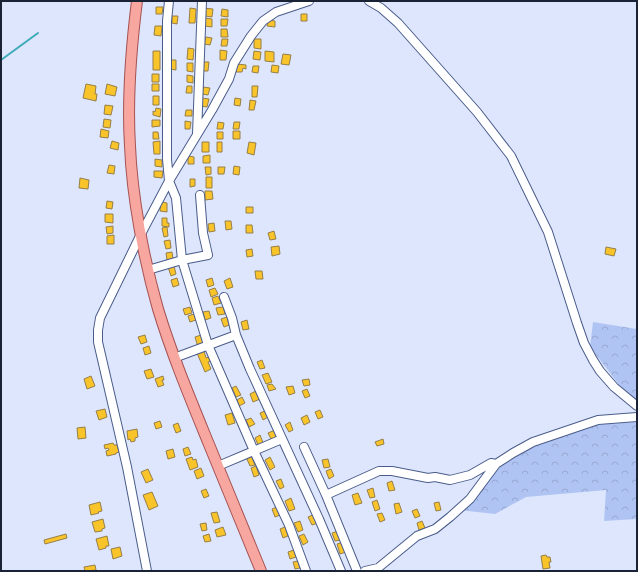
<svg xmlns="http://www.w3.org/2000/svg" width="638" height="572" viewBox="0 0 638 572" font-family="'Space Grotesk',sans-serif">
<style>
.forest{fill:url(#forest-crowns)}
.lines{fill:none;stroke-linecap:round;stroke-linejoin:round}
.stream{stroke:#3fabb9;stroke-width:2}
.building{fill:#f9c32a;stroke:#967f49}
.minor-casing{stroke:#4a5c8a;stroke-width:10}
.major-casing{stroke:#a65252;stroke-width:12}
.minor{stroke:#fff;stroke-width:8}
.major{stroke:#f7a7a0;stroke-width:10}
</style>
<defs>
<pattern id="forest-crowns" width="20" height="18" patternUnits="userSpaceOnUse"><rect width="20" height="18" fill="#b0c4f4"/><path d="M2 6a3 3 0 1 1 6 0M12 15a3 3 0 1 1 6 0" fill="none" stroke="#97a8d2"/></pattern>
</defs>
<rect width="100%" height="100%" fill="#dde6fc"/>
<path class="forest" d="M 593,322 L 637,329 L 637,408 L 590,347 Z
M 637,422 L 637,519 L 604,521 L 606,490 L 526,497 L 495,514 L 459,510 L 490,474 L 528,449 L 593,425 Z"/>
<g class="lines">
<path class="stream" d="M 1,60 L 38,33"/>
</g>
<path class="building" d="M 156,7 L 163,7 L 162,14 L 156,14 Z
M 190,8 L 196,9 L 195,23 L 189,23 Z
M 203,8 L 213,9 L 212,17 L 205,16 Z
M 222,9 L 228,10 L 228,17 L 221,16 Z
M 301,14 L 307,14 L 307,21 L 301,21 Z
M 172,16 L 178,16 L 177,24 L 172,23 Z
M 205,18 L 212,19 L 212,27 L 205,26 Z
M 221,19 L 228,19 L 227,26 L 221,26 Z
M 268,20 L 275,21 L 275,27 L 267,26 Z
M 155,26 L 162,26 L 161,36 L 154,35 Z
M 221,29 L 227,29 L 228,37 L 221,37 Z
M 206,37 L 212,38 L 210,45 L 204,44 Z
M 222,39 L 228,39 L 227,46 L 221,46 Z
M 254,39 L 261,39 L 261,49 L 254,48 Z
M 188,48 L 194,49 L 193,60 L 187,59 Z
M 220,50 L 227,51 L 226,60 L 220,60 Z
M 153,51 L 160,51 L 160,70 L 153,70 Z
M 254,51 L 261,52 L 260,60 L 253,59 Z
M 265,51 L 274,52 L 274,62 L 265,61 Z
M 283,54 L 291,55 L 289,65 L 281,64 Z
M 170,60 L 176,60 L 176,70 L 170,69 Z
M 202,62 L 209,62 L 208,71 L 202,71 Z
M 187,63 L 193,63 L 193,72 L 187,71 Z
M 237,64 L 246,65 L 246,69 L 243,68 L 242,72 L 236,72 Z
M 272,65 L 279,66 L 278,73 L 271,72 Z
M 253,66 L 259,66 L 258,73 L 252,72 Z
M 152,74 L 159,74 L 159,82 L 152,82 Z
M 187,75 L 193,76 L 193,83 L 187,82 Z
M 86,84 L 96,86 L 95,94 L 97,94 L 96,101 L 83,98 Z
M 107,84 L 117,87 L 115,96 L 105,94 Z
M 152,84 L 159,84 L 159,91 L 152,91 Z
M 187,86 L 192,86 L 192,93 L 186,93 Z
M 252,86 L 258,86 L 257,97 L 252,97 Z
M 203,87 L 210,88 L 208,95 L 202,94 Z
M 153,96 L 159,96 L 159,105 L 153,105 Z
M 202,98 L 209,99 L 207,107 L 201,106 Z
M 235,98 L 241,99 L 240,106 L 234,105 Z
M 250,100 L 256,101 L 254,110 L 249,110 Z
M 105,105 L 113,106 L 111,115 L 104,114 Z
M 156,108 L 161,109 L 160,117 L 153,115 L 153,111 L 155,112 Z
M 186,110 L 192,110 L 192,116 L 185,116 Z
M 104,119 L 111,120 L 110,128 L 103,127 Z
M 152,120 L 160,120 L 160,126 L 152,127 Z
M 185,121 L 191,122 L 190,129 L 185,129 Z
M 218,122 L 224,123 L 223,129 L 217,129 Z
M 234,122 L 240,122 L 239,129 L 233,129 Z
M 101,129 L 109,131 L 108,138 L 100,137 Z
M 233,131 L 240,131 L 240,139 L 233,139 Z
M 153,132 L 158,132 L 159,139 L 153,139 Z
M 217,132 L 223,132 L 223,139 L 217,139 Z
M 112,141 L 119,143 L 118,150 L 110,148 Z
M 160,141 L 160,154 L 154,154 L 153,142 Z
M 202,142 L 209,142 L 209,152 L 202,152 Z
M 217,142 L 222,142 L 222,152 L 217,152 Z
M 249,142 L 256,143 L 254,155 L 247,153 Z
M 210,155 L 210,163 L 203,163 L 203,156 Z
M 188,156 L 194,157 L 194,164 L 188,164 Z
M 155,159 L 162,160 L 162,167 L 155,166 Z
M 109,165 L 115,166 L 114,174 L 107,173 Z
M 234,166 L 240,167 L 239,175 L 233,174 Z
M 205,167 L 211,167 L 211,174 L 206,175 Z
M 218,167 L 225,167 L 224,174 L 218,174 Z
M 154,171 L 163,171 L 162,178 L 154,177 Z
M 206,177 L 212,177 L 212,188 L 206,188 Z
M 80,178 L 89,180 L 88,189 L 79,188 Z
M 190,179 L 195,179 L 195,186 L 190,187 Z
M 205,191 L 212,191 L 213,199 L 205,200 Z
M 107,201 L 113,202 L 112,209 L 106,208 Z
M 161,202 L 167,203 L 167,212 L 160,211 Z
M 246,207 L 253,207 L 253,213 L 246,213 Z
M 105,214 L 113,214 L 113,223 L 105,222 Z
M 162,218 L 167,218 L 167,223 L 169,223 L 169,227 L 162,226 Z
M 225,221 L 231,221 L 232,229 L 226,230 Z
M 214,223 L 215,231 L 209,232 L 208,224 Z
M 246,225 L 252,225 L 253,233 L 246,233 Z
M 113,226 L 113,233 L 107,234 L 106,227 Z
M 167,227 L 168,236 L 164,237 L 162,228 Z
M 274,231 L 276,239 L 270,240 L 268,233 Z
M 114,235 L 114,244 L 107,244 L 107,236 Z
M 170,240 L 171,248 L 166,249 L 164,241 Z
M 279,246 L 280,254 L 272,256 L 271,247 Z
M 606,247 L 616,249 L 614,256 L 605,254 Z
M 252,249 L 253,256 L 247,257 L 246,250 Z
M 172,252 L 173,259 L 167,260 L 166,253 Z
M 174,266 L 176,274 L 171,276 L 168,267 Z
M 255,271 L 262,271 L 263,279 L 256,279 Z
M 177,278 L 179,285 L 173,287 L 171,280 Z
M 212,278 L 214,285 L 208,287 L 206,280 Z
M 230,278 L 233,287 L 227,289 L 224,281 Z
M 215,288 L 218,294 L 211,297 L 209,290 Z
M 218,296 L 221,303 L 214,305 L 212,298 Z
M 190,307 L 192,313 L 185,315 L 183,309 Z
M 223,307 L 225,314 L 218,315 L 216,308 Z
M 209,311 L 211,318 L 205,320 L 203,312 Z
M 194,314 L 196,320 L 190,322 L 188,316 Z
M 227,317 L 229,325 L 224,327 L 221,319 Z
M 247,320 L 249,329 L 243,330 L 241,322 Z
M 145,335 L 147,342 L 141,344 L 138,337 Z
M 201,335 L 204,345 L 198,347 L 195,337 Z
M 149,346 L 151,353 L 145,355 L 143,348 Z
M 204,351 L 206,358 L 211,356 L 213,361 L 208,362 L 211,369 L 205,372 L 197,353 Z
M 262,360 L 265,368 L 260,369 L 257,362 Z
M 151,369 L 154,377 L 147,379 L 144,371 Z
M 268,373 L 272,382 L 266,384 L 262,375 Z
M 91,376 L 95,386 L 87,389 L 84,379 Z
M 163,376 L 164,380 L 162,380 L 164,385 L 158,387 L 155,379 Z
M 309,379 L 310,385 L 304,386 L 302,380 Z
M 272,384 L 276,389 L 269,391 L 267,385 Z
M 236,386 L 241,395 L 236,397 L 232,388 Z
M 293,386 L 295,393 L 289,395 L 286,387 Z
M 307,389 L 310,396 L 305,398 L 302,391 Z
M 256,391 L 260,399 L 253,402 L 250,394 Z
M 242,397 L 245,403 L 239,406 L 237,400 Z
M 105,409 L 107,417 L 99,420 L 96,411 Z
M 320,410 L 323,417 L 318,419 L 315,412 Z
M 265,411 L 268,417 L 263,420 L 260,413 Z
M 232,413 L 235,423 L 228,425 L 225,415 Z
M 307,415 L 310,422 L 304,425 L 301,418 Z
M 251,418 L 255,424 L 249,427 L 246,420 Z
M 160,421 L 162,427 L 156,429 L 154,423 Z
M 290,422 L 293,430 L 289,432 L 285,425 Z
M 178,423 L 181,431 L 176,433 L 173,425 Z
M 85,427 L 86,438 L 78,439 L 77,428 Z
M 137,429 L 138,437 L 135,438 L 135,441 L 131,442 L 130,439 L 128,440 L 127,431 Z
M 275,430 L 279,438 L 272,441 L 268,433 Z
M 260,435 L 264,445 L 259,447 L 255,438 Z
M 383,439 L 384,444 L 377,446 L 375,442 Z
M 113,443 L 114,445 L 117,445 L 119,452 L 116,453 L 116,454 L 107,456 L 106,451 L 109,450 L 108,448 L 105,449 L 104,445 Z
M 188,447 L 191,454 L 185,456 L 183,449 Z
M 173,449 L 175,457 L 168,459 L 166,451 Z
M 251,455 L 255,465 L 250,466 L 246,457 Z
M 192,457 L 193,460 L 196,459 L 198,467 L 190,470 L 186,459 Z
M 270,457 L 275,467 L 270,470 L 265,460 Z
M 328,459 L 330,467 L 324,468 L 322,460 Z
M 256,466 L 259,475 L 254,477 L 251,468 Z
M 201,468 L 204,476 L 197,479 L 194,471 Z
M 148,469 L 153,480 L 146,483 L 141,472 Z
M 331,469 L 334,476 L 329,479 L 326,471 Z
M 281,479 L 284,487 L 280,489 L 276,481 Z
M 392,481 L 395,490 L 389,491 L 387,483 Z
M 373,488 L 375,497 L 370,498 L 367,490 Z
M 206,489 L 209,496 L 204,498 L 201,491 Z
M 152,492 L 158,506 L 149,510 L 143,495 Z
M 358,493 L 362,503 L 355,505 L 352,495 Z
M 291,498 L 295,509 L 289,511 L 285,501 Z
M 377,500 L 380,509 L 375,511 L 372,502 Z
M 100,502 L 102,511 L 98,512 L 99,513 L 91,515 L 89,505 Z
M 439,502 L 441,510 L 436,511 L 434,503 Z
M 399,503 L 402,512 L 396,514 L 394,504 Z
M 277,507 L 280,515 L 275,517 L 272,509 Z
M 417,509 L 420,516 L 415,518 L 412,511 Z
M 217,512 L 220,522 L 214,523 L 211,513 Z
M 382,513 L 385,520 L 380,522 L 377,514 Z
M 315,514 L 318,523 L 312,525 L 308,517 Z
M 103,519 L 105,528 L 102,529 L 102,531 L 95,532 L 92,522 Z
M 300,521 L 303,530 L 298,532 L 294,523 Z
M 422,521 L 425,528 L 419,530 L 417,523 Z
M 206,523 L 207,530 L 202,531 L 200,524 Z
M 223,527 L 226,535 L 217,537 L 215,530 Z
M 285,527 L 288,536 L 283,538 L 280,529 Z
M 338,531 L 341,540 L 335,541 L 332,533 Z
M 66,534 L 67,538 L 45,544 L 44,540 Z
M 209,534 L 211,541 L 205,542 L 203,536 Z
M 304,534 L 308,542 L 303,545 L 299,536 Z
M 107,536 L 109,546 L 106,546 L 106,548 L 99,550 L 96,539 Z
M 343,542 L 346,552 L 340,554 L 337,544 Z
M 120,547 L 122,556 L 113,559 L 111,549 Z
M 294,550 L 296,557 L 290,559 L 288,552 Z
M 546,555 L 547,557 L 550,557 L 551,562 L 549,562 L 550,568 L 543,569 L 541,556 Z
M 298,561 L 300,568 L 295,569 L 293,562 Z
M 95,565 L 96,570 L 85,571 L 84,567 Z"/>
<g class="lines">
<g class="minor-casing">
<path id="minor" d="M 169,1 L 167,21 L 167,159 L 169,181 L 176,198 L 182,260 L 208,345 L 254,451 L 289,525 L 306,571
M 369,1 L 381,8 L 398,23 L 477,112 L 511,156 L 548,232 L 577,323 L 584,343 L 593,360 L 600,371 L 614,387 L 637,406
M 197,134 L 202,1
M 148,270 L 182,260 L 208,255 L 203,233 L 200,195
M 224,297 L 232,318 L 236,335 L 250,369 L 319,519 L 341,571
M 174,358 L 236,335
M 304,447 L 326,495 L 357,571
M 218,466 L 282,439
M 326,495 L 379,471 L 392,471 L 428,478 L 435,477 L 450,480 L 470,475 L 491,463 L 496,464
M 147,571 L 127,467 L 98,342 L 98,330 L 100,318 L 141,234 L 169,181 L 212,110 L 229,79 L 234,63 L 251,36 L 263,21 L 276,12 L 309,1
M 365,571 L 378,568 L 417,536 L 435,529 L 450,517 L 470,499 L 496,464 L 513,453 L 533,442 L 598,420 L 637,417"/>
</g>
<g class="major-casing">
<path id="major" d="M 137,1 C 131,49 127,98 130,146 C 132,197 144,260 158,309 C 172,355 190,398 208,442 C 226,485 243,528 261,571"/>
</g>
<use href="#minor" class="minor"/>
<use href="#major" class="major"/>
</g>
<rect width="638" height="572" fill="none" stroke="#1a2236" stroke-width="4"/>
</svg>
